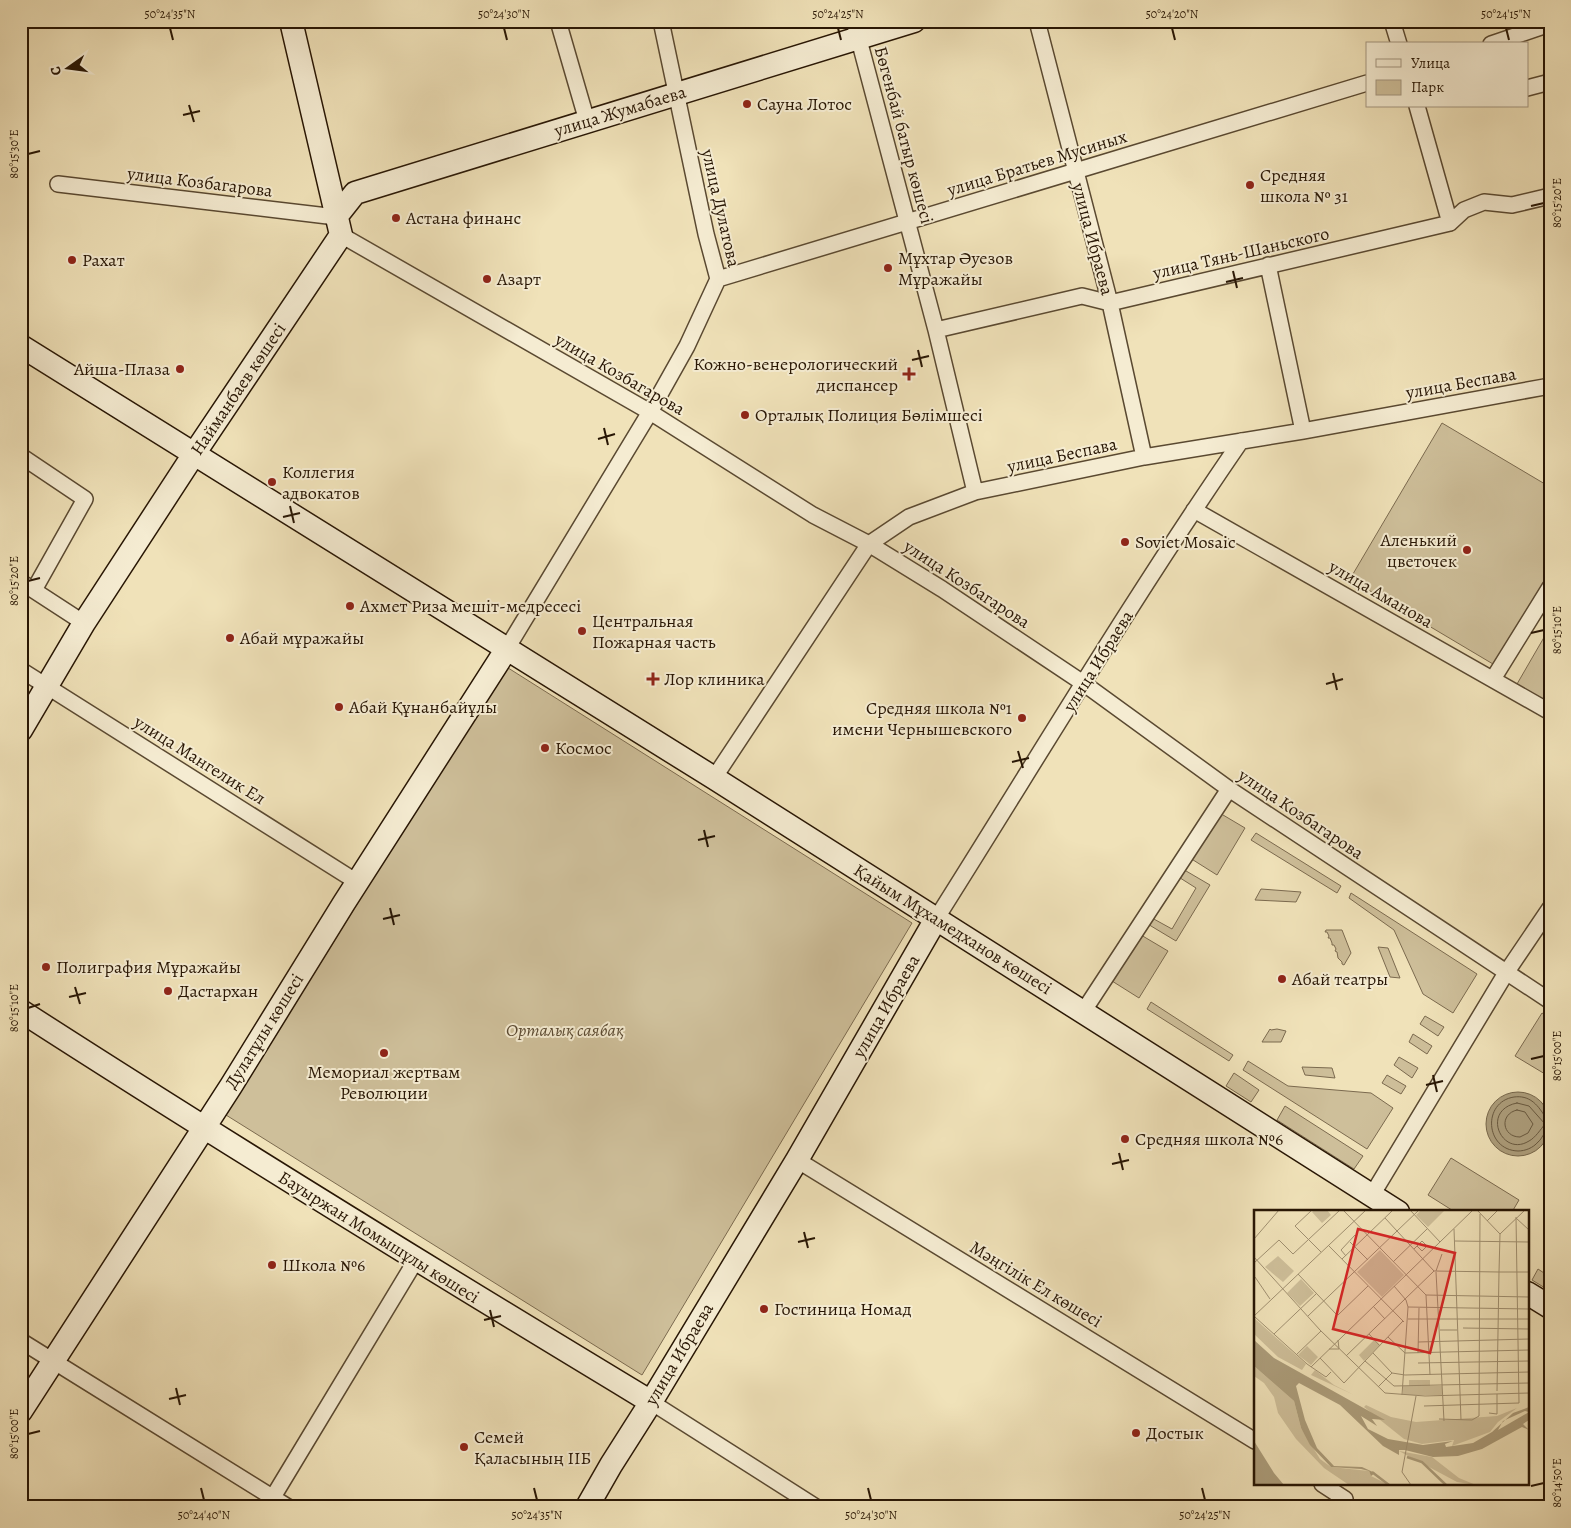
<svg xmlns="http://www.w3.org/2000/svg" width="1571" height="1528" viewBox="0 0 1571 1528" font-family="Alegreya,serif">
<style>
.green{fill:#cebf9a;stroke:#7b6a4f}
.water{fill:#ac9d7b;stroke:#77674b}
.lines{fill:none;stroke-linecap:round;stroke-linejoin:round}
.shore{stroke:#6a5a40;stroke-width:1}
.street-casing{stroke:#5a4931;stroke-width:18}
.secondary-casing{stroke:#281604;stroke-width:25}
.street{stroke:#f5ecd2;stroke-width:15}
.secondary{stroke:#f5ecd2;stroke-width:22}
.ticks{fill:none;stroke:#281604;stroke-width:2}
.poi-dot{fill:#8f2418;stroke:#f5ecd2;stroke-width:2}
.labels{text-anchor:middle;stroke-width:4;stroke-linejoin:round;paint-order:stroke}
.poi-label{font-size:18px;fill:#281604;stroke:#f5ecd2;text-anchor:start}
.street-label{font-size:18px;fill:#281604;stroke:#f5ecd2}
.park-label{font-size:18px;font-style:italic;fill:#5a4931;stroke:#f5ecd2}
.inset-river{fill:none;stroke:#ac9d7b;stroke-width:2.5}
.inset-road{fill:none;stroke:#a09071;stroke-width:1}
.view{fill:#d62828;fill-opacity:0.15;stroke:#d62828;stroke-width:2.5}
.inset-edge{fill:none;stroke:#281604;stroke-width:2.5}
.neatline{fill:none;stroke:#281604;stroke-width:2}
.ticks-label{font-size:12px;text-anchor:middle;fill:#281604}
</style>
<rect width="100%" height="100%" fill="#f0e2b9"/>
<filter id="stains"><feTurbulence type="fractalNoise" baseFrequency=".004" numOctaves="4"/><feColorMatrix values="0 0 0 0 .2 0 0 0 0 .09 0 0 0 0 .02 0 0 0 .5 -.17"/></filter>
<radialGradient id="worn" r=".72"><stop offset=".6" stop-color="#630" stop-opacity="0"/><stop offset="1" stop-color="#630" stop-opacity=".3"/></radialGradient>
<path class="green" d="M 1442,423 L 1550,487 L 1550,580 L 1498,667 L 1350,579 Z
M 1550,627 L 1550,703 L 1517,684 Z
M 505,666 L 912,923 L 642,1375 L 226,1115 Z
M 1218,812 L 1245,828 L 1217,875 L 1190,858 Z
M 1256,833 L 1341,886 L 1337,893 L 1251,840 Z
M 1181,868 L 1210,885 L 1176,941 L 1146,923 L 1152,918 L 1172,929 L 1196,888 L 1177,876 Z
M 1261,889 L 1301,892 L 1296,902 L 1255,900 Z
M 1351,893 L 1477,974 L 1453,1013 L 1423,994 L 1394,930 L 1349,898 Z
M 1326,930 L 1342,930 L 1351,953 L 1344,965 L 1342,964 L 1342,962 L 1338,958 L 1337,952 L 1335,951 L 1336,949 L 1334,945 L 1332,945 L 1332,943 L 1330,938 L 1328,938 L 1329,936 L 1327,932 L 1325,932 Z
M 1141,935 L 1168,951 L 1139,998 L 1112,981 Z
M 1378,947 L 1388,948 L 1400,978 L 1390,977 Z
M 1151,1002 L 1233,1055 L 1229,1061 L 1147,1009 Z
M 1542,1013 L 1550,1018 L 1550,1077 L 1515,1056 Z
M 1425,1016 L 1444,1027 L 1438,1036 L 1420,1024 Z
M 1270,1029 L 1271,1030 L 1277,1029 L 1286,1031 L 1281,1042 L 1262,1042 Z
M 1413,1034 L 1432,1046 L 1427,1054 L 1409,1042 Z
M 1399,1057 L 1418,1068 L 1412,1078 L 1394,1065 Z
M 1248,1061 L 1288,1086 L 1371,1093 L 1393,1108 L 1367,1149 L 1243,1070 Z
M 1302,1067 L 1332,1068 L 1335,1078 L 1305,1075 Z
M 1234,1073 L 1259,1090 L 1251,1102 L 1226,1086 Z
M 1387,1075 L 1406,1086 L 1401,1094 L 1382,1083 Z
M 1285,1106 L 1363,1156 L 1354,1169 L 1277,1120 Z
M 1451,1158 L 1519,1200 L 1512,1212 L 1455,1212 L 1428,1195 Z
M 1538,1269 L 1550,1277 L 1550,1291 L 1532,1280 Z"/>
<path class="water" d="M1486 1124a32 32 0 1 1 64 0a32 32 0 1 1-64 0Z"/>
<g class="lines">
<path class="shore" d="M 1517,1103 L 1529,1106 L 1545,1124 C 1541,1129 1535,1138 1529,1141 C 1502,1158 1480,1110 1517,1103 Z
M 1517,1110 L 1525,1112 L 1533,1124 L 1528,1133 L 1520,1137 C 1502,1137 1499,1114 1517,1110 Z
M 1550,1117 L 1544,1115 C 1537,1104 1529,1095 1514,1097 C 1482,1102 1485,1150 1518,1151 C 1525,1151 1533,1148 1538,1142 C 1541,1140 1542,1136 1545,1133 L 1550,1131"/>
<g class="street-casing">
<path id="street" d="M 558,21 L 587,121
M 854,21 L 936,330 L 975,492
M 1037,21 L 1110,303 L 1144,457
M 1392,21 L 1399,44
M 1491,44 L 1550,24
M 1527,88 L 1550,82
M 1417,106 L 1450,223
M 58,184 L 336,217
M 341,235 L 650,412 L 813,515 L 869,544 L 942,589 L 1083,683 L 1229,789 L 1550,1001
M 1268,265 L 1303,431
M 718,279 L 1367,83
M 936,330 L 1082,296 L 1110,303 L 1450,223 L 1464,210 L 1484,202 L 1512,205 L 1550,196
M 21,456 L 85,499 L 34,590
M 1194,510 L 1550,712
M 21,582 L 84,623
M 506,650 L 650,412 L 687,346 L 718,279 L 706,234 L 661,21
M 21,670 L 357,882
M 1493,679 L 1550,587
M 714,778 L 869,544 L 909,517 L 975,492 L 1144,457 L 1303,431 L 1550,386
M 936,919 C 1037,759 1134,596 1241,441
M 1083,1012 L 1229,789
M 797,1160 L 1255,1441
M 1372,1195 L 1506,973 L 1550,908
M 21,1341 L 288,1507
M 651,1402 L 816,1507
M 1322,1484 L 1345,1499
M 267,1507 L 416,1260"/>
</g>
<g class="secondary-casing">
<path id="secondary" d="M 336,217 L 355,193 L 914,21
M 21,346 L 714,778 L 1398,1212
M 21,730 L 84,623 L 194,454 L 341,235 L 291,21
M 21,1011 C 229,1145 439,1274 651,1402
M 1527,1293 L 1550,1307
M 21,1411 L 231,1086 L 344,903 L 506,650
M 587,1507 L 611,1465 L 651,1402 L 797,1160 L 936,919"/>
</g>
<use href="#street" class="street"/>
<use href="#secondary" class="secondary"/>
</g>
<path class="ticks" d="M 170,28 L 173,40M 504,28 L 507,40M 838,28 L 841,40M 1172,28 L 1175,40M 1506,28 L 1509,40M 189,105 L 194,122M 183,115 L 200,111M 28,154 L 40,151M 1531,206 L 1544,203M 1233,271 L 1237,288M 1226,282 L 1243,278M 918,350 L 922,367M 912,360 L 929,356M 604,428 L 608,445M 598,439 L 615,434M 290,506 L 294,523M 283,517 L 300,513M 28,581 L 40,578M 1531,633 L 1544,630M 1333,673 L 1337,690M 1326,684 L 1343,679M 1018,751 L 1023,768M 1012,762 L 1029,758M 704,830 L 708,847M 698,840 L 715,836M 390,908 L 394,925M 383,919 L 400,915M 75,987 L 80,1004M 69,997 L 86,993M 28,1008 L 40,1004M 1531,1059 L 1544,1056M 1433,1075 L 1437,1092M 1426,1085 L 1443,1081M 1119,1153 L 1123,1170M 1112,1164 L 1129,1160M 804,1232 L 808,1248M 798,1242 L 815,1238M 490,1310 L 494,1327M 484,1320 L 501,1316M 176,1388 L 180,1405M 169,1399 L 186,1395M 28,1434 L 40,1431M 1531,1486 L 1544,1483M 201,1488 L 204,1500M 534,1488 L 537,1500M 868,1488 L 871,1500M 1202,1488 L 1205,1500"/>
<g class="poi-dot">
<circle cx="747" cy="104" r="5"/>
<circle cx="1250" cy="185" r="5"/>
<circle cx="396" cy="218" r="5"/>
<circle cx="72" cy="260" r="5"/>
<circle cx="888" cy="268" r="5"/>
<circle cx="487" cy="279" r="5"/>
<circle cx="180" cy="369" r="5"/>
<path d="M906.5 366.5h5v5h5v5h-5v5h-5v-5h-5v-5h5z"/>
<circle cx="745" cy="415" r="5"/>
<circle cx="272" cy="482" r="5"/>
<circle cx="1125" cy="542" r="5"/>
<circle cx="1467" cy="550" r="5"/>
<circle cx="350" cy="606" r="5"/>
<circle cx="582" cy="631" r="5"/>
<circle cx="230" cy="638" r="5"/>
<path d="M650.5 671.5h5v5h5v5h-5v5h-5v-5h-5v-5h5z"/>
<circle cx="339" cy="707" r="5"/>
<circle cx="1022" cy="718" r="5"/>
<circle cx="545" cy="748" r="5"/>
<circle cx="46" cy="967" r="5"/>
<circle cx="1282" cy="979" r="5"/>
<circle cx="168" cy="991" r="5"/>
<circle cx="384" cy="1053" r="5"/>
<circle cx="1125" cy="1139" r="5"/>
<circle cx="272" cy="1265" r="5"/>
<circle cx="764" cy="1309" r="5"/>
<circle cx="1136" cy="1433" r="5"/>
<circle cx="464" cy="1447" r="5"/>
</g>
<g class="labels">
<g class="poi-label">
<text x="757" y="110">Сауна Лотос</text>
<text x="1260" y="181">Средняя<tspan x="1260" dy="21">школа № 31</tspan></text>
<text x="406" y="224">Астана финанс</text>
<text x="898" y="264">Мұхтар Әуезов<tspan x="898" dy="21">Мұражайы</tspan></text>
<text x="82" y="266">Рахат</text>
<text x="497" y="285">Азарт</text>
<text x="898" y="370" text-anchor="end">Кожно-венерологический<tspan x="898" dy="21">диспансер</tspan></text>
<text x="170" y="375" text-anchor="end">Айша-Плаза</text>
<text x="755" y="421">Орталық Полиция Бөлімшесі</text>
<text x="282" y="478">Коллегия<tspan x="282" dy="21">адвокатов</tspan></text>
<text x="1457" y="546" text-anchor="end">Аленький<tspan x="1457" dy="21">цветочек</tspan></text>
<text x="1135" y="548">Soviet Mosaic</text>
<text x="360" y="612">Ахмет Риза мешіт-медресесі</text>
<text x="592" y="627">Центральная<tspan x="592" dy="21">Пожарная часть</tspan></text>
<text x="240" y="644">Абай мұражайы</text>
<text x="664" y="685">Лор клиника</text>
<text x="349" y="713">Абай Құнанбайұлы</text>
<text x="1012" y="714" text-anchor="end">Средняя школа №1<tspan x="1012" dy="21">имени Чернышевского</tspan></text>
<text x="555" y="754">Космос</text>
<text x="56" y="973">Полиграфия Мұражайы</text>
<text x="1292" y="985">Абай театры</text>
<text x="178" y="997">Дастархан</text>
<text x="384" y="1078" text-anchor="middle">Мемориал жертвам<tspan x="384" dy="21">Революции</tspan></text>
<text x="1135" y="1145">Средняя школа №6</text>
<text x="282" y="1271">Школа №6</text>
<text x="774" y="1315">Гостиница Номад</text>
<text x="1146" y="1439">Достык</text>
<text x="474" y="1443">Семей<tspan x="474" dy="21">Қаласының ІІБ</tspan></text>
</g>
<g class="street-label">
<text transform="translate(620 111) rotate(-17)" y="6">улица Жумабаева</text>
<text transform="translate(904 135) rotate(75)" y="6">Бөгенбай батыр көшесі</text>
<text transform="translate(1037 163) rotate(-17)" y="6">улица Братьев Мусиных</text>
<text transform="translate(200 182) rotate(7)" y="6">улица Козбагарова</text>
<text transform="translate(721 208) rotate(77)" y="6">улица Дулатова</text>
<text transform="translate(1093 239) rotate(75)" y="6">улица Ибраева</text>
<text transform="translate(1241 253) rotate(-13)" y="6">улица Тянь-Шаньского</text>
<text transform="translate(620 374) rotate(30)" y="6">улица Козбагарова</text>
<text transform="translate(1461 383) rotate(-10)" y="6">улица Беспава</text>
<text transform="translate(238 389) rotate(-56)" y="6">Найманбаев көшесі</text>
<text transform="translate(1062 455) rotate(-12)" y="6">улица Беспава</text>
<text transform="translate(967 584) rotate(33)" y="6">улица Козбагарова</text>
<text transform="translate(1381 594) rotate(30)" y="6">улица Аманова</text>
<text transform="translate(1098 661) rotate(-58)" y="6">улица Ибраева</text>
<text transform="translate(200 760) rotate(32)" y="6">улица Мангелик Ел</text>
<text transform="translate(1301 814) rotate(34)" y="6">улица Козбагарова</text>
<text transform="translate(953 929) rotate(32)" y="6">Қайым Мұхамедханов көшесі</text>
<text transform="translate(886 1006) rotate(-60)" y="6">улица Ибраева</text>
<text transform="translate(264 1031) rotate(-58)" y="6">Дулатұлы көшесі</text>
<text transform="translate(379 1237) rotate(32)" y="6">Бауыржан Момышұлы көшесі</text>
<text transform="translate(1036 1284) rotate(31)" y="6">Мәңгілік Ел көшесі</text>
<text transform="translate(679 1354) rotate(-59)" y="6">улица Ибраева</text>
</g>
<g class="park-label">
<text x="565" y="1036">Орталық саябақ</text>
</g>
</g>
<g transform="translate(1254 1210)">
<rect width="275" height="275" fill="#f0e2b9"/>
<path d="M 61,0 L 73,0 L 77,5 L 68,13 L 58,2 ZM 167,0 L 191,0 L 174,17 L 162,5 ZM 126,40 L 150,65 L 128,87 L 103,62 ZM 24,46 L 40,61 L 29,72 L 11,57 ZM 47,69 L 60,83 L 46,96 L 33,83 ZM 0,108 L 52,154 L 48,160 L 24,147 L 0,124 ZM 120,130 L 126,135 L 110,151 L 105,145 ZM 53,136 L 64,147 L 57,155 L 44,145 ZM 0,156 L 40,191 L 47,218 L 66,249 L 77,257 L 115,261 L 117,266 L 135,275 L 95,275 L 70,258 L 42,229 L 24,203 L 20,187 L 10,173 L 0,166 ZM 61,160 L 80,175 L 100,185 L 57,165 ZM 155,170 L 176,170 L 176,176 L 188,176 L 188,185 L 149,185 L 149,176 L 155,176 ZM 112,195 L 137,207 L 162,212 L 243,206 L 263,198 L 244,212 L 236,222 L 198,236 L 200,230 L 168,234 L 150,229 L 110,197 ZM 145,241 L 178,247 L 205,268 L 222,275 L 203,272 Z" fill="#cebf9a"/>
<path d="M 0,130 L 20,148 L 131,210 L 118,209 L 123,216 L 107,206 L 114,219 L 134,229 L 169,235 L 199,231 L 191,234 L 192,237 L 219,233 L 238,222 L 259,203 L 275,197 L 275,210 L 269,214 L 275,220 L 268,217 L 228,239 L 204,246 L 179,247 L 151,240 L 145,240 L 145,245 L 129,236 L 86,195 L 45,173 L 42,176 L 51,210 L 63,238 L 80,256 L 108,257 L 121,263 L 117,266 L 115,261 L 107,259 L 77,257 L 56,235 L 47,218 L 40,191 L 0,156 ZM 271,201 L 275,202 L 244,220 L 249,211 ZM 0,231 L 20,263 L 30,275 L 0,275 Z" fill="#ac9d7b" fill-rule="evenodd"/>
<path class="inset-river" d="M 153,247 L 168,252 L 192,275M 118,262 L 135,275"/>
<path class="inset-road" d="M 58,0 L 41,16 L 67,42M 89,0 L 172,85 L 275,87M 156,0 L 186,32M 223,0 L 246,24 L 245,62 L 275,62M 131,8 L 180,61 L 245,62 L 243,181M 262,8 L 275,20M 233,11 L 244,0M 200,19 L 207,210M 246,24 L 271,0M 0,29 L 25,0M 201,31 L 275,32M 96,32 L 114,50M 75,36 L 150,112M 160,39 L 163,36 L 168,41 L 173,36 L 168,31 L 163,36M 92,46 L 87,40 L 101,25M 0,47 L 66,120 L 131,183 L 171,186 L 275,183M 88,49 L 139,0M 139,52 L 173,19M 0,53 L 25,30 L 39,44 L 86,0M 182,61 L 188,44M 182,62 L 190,211M 44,64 L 82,104M 1,67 L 16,89M 140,76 L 152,90 L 154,97 L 148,185M 172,85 L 176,165M 119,96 L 131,109M 154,97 L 275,99M 84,105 L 114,76M 0,106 L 112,0M 54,106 L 165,0M 1,107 L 53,154 L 72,167 L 77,162M 154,109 L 275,109M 209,118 L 275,119M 186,120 L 203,120M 20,124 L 63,83M 115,124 L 126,136M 134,127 L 151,143 L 275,140M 164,132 L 275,129M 75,139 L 85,139 L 84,130M 119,143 L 138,163 L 151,165 L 275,162M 164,143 L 165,98M 42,145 L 67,121M 92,146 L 180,61M 66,148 L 90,173 L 149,111M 111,151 L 140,176 L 275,173M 164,153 L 275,151M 57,157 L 219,0M 124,177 L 138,163M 170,196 L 265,193 L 262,7M 235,203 L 243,204 L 243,184M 185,209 L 218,210 L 225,206 L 226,4M 157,275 L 148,262 L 162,186"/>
<path class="view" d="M 104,19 L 201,43 L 176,143 L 79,119 Z"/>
<rect width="275" height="275" class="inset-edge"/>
</g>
<rect width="1571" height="1528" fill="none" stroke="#f0e2b9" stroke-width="55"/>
<rect x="1366" y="42" width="162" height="65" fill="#f5ecd2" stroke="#a39680"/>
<rect x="1376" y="59" width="25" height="8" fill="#f5ecd2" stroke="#a39680"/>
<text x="1411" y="68" font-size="15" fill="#281604">Улица</text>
<rect x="1376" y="80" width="25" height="15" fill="#cebf9a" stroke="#a39680"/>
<text x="1411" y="92" font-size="15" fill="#281604">Парк</text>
<g transform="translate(68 68) rotate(256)" stroke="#f5ecd2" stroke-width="4" paint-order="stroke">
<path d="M0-4L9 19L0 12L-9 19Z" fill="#281604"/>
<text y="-8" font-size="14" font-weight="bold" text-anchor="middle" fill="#281604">С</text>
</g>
<rect x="28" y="28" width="1516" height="1472" class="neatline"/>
<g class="ticks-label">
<text x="170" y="18">50°24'35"N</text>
<text x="504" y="18">50°24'30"N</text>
<text x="838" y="18">50°24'25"N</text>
<text x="1172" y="18">50°24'20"N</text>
<text x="1506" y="18">50°24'15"N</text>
<text transform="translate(14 154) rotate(-90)" y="4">80°15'30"E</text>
<text transform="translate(1557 203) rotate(-90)" y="4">80°15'20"E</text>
<text transform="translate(14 581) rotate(-90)" y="4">80°15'20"E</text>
<text transform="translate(1557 630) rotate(-90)" y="4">80°15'10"E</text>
<text transform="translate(14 1008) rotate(-90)" y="4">80°15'10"E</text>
<text transform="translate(1557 1056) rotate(-90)" y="4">80°15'00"E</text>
<text transform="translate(14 1434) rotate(-90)" y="4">80°15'00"E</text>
<text transform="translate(1557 1483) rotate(-90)" y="4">80°14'50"E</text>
<text x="204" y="1519">50°24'40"N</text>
<text x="537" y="1519">50°24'35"N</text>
<text x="871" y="1519">50°24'30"N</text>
<text x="1205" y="1519">50°24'25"N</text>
</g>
<rect width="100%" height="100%" filter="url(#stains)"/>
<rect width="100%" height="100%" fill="url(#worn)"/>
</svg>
